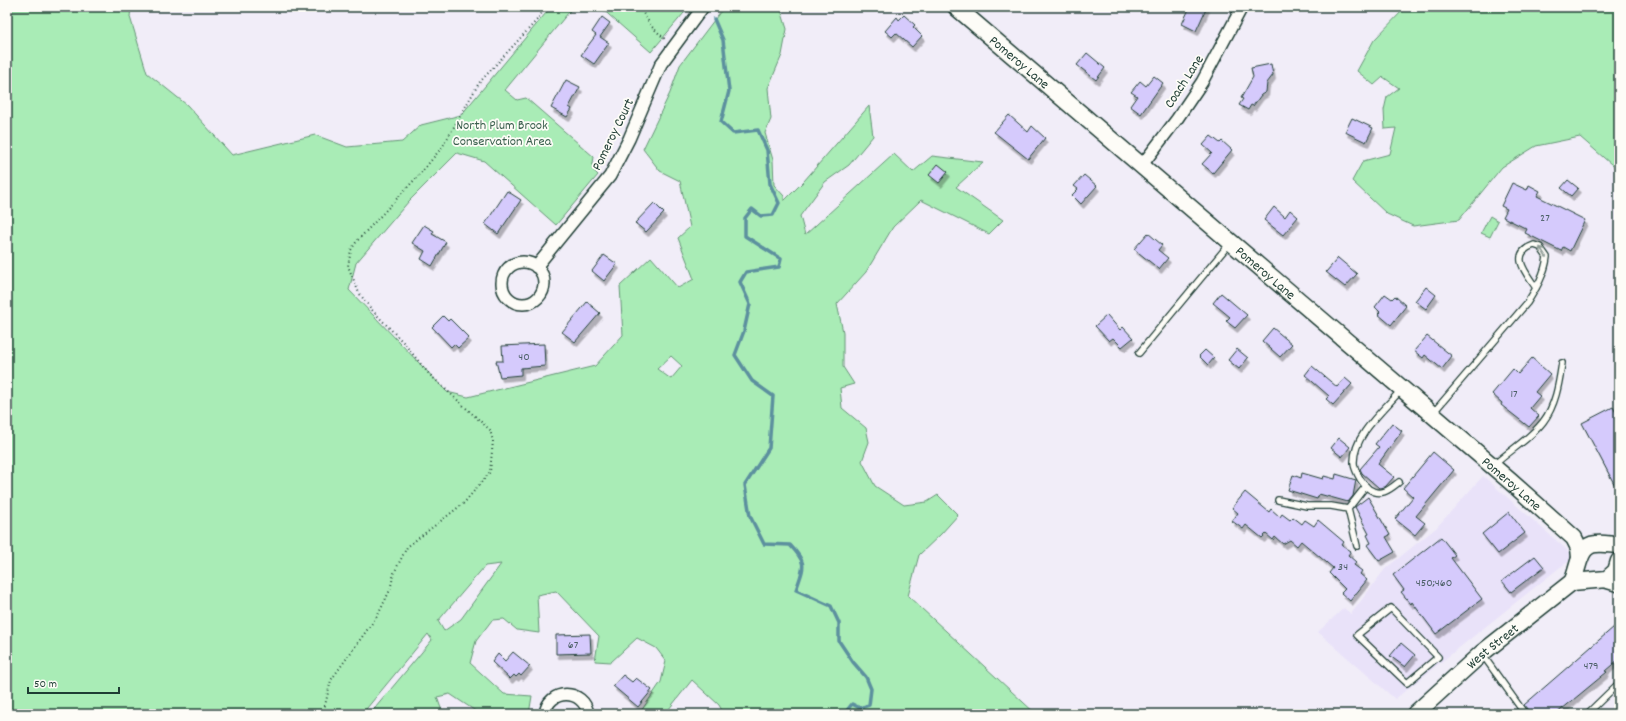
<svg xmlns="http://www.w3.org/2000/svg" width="1626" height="721" viewBox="0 0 1626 721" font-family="Dekko,sans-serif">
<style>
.built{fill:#e9e2f9}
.green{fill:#a9ecb6;stroke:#649475;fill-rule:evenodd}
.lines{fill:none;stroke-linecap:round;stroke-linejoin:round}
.stream{stroke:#5c909e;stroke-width:3.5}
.building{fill:#d5cafc;stroke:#1f3d34;filter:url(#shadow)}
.lane-casing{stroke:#1f3d34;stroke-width:8}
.street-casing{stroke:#1f3d34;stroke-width:14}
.secondary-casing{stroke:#1f3d34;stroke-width:19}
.path{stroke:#1f3d34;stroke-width:2;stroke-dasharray:1 3;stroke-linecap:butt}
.lane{stroke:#fdfcf7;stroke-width:5.5}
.street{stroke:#fdfcf7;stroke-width:11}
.secondary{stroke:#fdfcf7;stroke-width:16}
.oneway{stroke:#8e9c96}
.labels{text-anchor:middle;stroke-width:3.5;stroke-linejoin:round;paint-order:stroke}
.number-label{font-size:12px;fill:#4c6066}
.street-label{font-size:14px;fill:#1f3d34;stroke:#fdfcf7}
.park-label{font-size:14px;fill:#3b604e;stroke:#fdfcf7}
</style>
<defs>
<filter id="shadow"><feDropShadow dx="2.5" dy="4.5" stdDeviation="0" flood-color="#0004"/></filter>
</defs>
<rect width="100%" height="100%" fill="#f1edf8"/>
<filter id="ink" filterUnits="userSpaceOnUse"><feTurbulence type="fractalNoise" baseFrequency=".025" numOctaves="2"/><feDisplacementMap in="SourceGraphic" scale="8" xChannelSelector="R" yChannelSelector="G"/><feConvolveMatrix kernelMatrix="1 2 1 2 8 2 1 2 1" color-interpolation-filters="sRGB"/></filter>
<g filter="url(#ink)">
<path class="built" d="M 1483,476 L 1575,557 L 1559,568 L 1395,699 L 1318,632 L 1344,608 L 1351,614 L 1385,569 L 1436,528 Z"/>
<path class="green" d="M 7,7 L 131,7 L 130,17 L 147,73 L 187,105 L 232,155 L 315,135 L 347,147 L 402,142 L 421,125 L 461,115 L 551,7 L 573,7 L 505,90 L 517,100 L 526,98 L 594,157 L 592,169 L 598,175 L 556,225 L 484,161 L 457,153 L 409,201 L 356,263 L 349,290 L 447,392 L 468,397 L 595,366 L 623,335 L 620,286 L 651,257 L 678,288 L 694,279 L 678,238 L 690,227 L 680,181 L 660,171 L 643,149 L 670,93 L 680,65 L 724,7 L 780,7 L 787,29 L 782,55 L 768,88 L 771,119 L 765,133 L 773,160 L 774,185 L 784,196 L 784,201 L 804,181 L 869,106 L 873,136 L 849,165 L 825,182 L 800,216 L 805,235 L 894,154 L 913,172 L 932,156 L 983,162 L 956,187 L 1003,220 L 989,234 L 921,200 L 893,227 L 866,272 L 837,304 L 843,332 L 843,367 L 854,384 L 840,388 L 842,408 L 866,428 L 869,442 L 862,461 L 875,486 L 904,505 L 927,502 L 938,495 L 958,515 L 941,534 L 919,555 L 908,596 L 1036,714 L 724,714 L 719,705 L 692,680 L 665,714 L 639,714 L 661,682 L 666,661 L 656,648 L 637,638 L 611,662 L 595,661 L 599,636 L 556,591 L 537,595 L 539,633 L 517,630 L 504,619 L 492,620 L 476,641 L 470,663 L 504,694 L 532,696 L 529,714 L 480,714 L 450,694 L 437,697 L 443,714 L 370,714 L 432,640 L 428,634 L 362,714 L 7,714 ZM 671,356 L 682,366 L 671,379 L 657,369 ZM 501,564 L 461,619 L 444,631 L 438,621 L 485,566 Z
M 600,7 L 689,7 L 651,52 Z
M 1406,7 L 1619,7 L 1619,171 L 1580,137 L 1536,146 L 1502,167 L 1459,220 L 1413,226 L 1387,214 L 1352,181 L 1363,161 L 1390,154 L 1396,128 L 1385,129 L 1384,110 L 1387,97 L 1399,88 L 1383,77 L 1374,85 L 1357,71 L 1374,40 Z
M 1490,216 L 1498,221 L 1490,237 L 1481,233 Z"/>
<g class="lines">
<path class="stream" d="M 714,19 L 723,40 L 729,91 L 721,122 L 733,133 L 758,130 L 767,150 L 770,184 L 779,203 L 773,215 L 761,216 L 752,209 L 745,218 L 745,236 L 781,259 L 779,267 L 746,272 L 740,282 L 750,304 L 744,331 L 735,355 L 752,381 L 773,396 L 769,448 L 745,485 L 750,516 L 764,544 L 790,545 C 808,564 804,566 796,590 L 831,606 L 839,623 L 839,641 L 853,662 L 866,677 L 871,689 L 869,705 L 860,708 L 852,704 L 844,714"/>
</g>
<path class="building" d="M 1190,7 L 1207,7 L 1196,31 L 1182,24 Z
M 904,15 L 915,25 L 913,27 L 922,36 L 912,47 L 896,33 L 892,37 L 885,31 L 897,17 L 899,20 Z
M 602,17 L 610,23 L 600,37 L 609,43 L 594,64 L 581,55 L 596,35 L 592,32 Z
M 1087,53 L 1105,68 L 1096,80 L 1077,65 Z
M 1271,64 L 1273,75 L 1267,83 L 1266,92 L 1261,95 L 1253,106 L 1251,105 L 1248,110 L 1239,105 L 1243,99 L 1241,98 L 1253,77 L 1251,68 Z
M 1154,76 L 1163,83 L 1141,114 L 1130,106 L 1137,96 L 1131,92 L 1140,81 L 1146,86 Z
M 566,80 L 580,87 L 569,107 L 572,109 L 567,117 L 551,108 Z
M 1009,115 L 1028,132 L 1032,126 L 1045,138 L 1028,159 L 994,132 Z
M 1352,118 L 1373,128 L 1366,142 L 1345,132 Z
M 1211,136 L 1220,143 L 1222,141 L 1232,150 L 1213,173 L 1202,164 L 1212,153 L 1203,145 Z
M 938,164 L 948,172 L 939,183 L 929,175 Z
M 1084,175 L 1097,186 L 1081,204 L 1072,195 L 1078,189 L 1074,186 Z
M 1568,180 L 1578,188 L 1571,196 L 1561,188 Z
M 1512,183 L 1527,190 L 1529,185 L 1540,191 L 1537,196 L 1585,220 L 1570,251 L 1563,247 L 1561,251 L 1525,233 L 1527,229 L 1503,217 L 1507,209 L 1501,206 Z
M 507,191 L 521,200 L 498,234 L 485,224 Z
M 654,203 L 664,213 L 646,232 L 635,223 Z
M 1274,207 L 1285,217 L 1290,210 L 1298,217 L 1283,235 L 1264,220 Z
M 424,225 L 434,231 L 432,234 L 446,242 L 432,266 L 421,259 L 425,251 L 412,243 Z
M 1148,233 L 1162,245 L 1158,250 L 1168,258 L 1159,269 L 1134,249 Z
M 604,255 L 617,264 L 604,281 L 592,271 Z
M 1338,258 L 1357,274 L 1345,287 L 1326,272 Z
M 1426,287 L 1436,295 L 1426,309 L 1415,301 Z
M 1221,293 L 1247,315 L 1235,328 L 1226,321 L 1230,317 L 1213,303 Z
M 1385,294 L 1392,299 L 1395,296 L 1406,306 L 1391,325 L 1378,314 L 1380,312 L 1375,307 Z
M 587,302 L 600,313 L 575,342 L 562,332 Z
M 1107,315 L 1120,330 L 1123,327 L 1133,338 L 1122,347 L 1113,338 L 1109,341 L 1095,326 Z
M 443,316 L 448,321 L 450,319 L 469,338 L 458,348 L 454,344 L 451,347 L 432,327 Z
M 1273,328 L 1292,344 L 1280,357 L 1262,341 Z
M 1427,336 L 1452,356 L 1442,369 L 1425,355 L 1423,358 L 1414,351 Z
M 544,344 L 545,366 L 521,368 L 521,375 L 500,377 L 496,361 L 503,361 L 502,346 Z
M 1237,349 L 1248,358 L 1239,369 L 1228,360 Z
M 1205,350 L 1214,358 L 1208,365 L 1199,356 Z
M 1532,358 L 1550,374 L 1535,392 L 1540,396 L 1530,408 L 1539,416 L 1529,427 L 1501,405 L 1502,403 L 1492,394 L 1513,369 L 1518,374 Z
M 1312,366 L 1337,387 L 1345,378 L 1352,384 L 1333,405 L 1326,399 L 1329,396 L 1305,375 Z
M 1613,407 L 1619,418 L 1619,493 L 1582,423 Z
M 1392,423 L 1402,431 L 1378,464 L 1394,477 L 1385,487 L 1379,488 L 1362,473 L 1360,469 L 1379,447 L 1375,444 Z
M 1339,438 L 1350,447 L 1342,457 L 1331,448 Z
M 1433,452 L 1454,470 L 1416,516 L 1425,523 L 1415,535 L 1395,519 L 1413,497 L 1403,488 Z
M 1302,473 L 1323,479 L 1324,476 L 1335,479 L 1336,474 L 1356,480 L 1353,496 L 1348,502 L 1319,494 L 1317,499 L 1288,490 L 1293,475 L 1301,478 Z
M 1245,492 L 1269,512 L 1271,509 L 1280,517 L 1282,514 L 1290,520 L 1293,517 L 1302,524 L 1305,520 L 1314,526 L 1318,520 L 1344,542 L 1342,545 L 1351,551 L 1348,555 L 1356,562 L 1354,565 L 1362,571 L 1360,574 L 1367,580 L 1350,601 L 1341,593 L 1345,589 L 1329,573 L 1333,568 L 1301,541 L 1297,546 L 1290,540 L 1283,544 L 1275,537 L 1273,540 L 1266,534 L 1262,538 L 1246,525 L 1243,529 L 1232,521 L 1238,513 L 1232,508 Z
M 1368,497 L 1390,535 L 1386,537 L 1395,552 L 1379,561 L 1367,545 L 1371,543 L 1367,535 L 1369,534 L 1355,507 Z
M 1509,512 L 1525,533 L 1498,554 L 1482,534 Z
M 1441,537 L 1455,555 L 1451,558 L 1482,599 L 1436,634 L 1412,602 L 1411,604 L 1401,592 L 1404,590 L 1393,575 Z
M 1535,556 L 1544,567 L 1511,592 L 1502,581 Z
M 1614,627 L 1619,633 L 1619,659 L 1605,671 L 1607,672 L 1556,714 L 1531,714 L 1524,705 Z
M 590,634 L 591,653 L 556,654 L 556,635 Z
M 1401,643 L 1415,655 L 1405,667 L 1390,656 Z
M 513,652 L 530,666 L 521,676 L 519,674 L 516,677 L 514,675 L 510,679 L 492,662 L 498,654 L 505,661 Z
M 623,675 L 632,682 L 636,678 L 652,690 L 638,707 L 613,686 Z"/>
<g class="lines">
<g class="lane-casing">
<path id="lane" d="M 1139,353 L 1230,243
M 1433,413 L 1527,303 C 1536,289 1545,274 1547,257 L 1540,247 L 1534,245 C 1508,254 1527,274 1536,288
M 1494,465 C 1510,450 1530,439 1543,422 C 1556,405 1559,383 1562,363
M 1399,482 C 1389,490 1381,497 1369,489 C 1365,486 1360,479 1358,475 C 1356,471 1354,467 1354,463 C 1353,435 1384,410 1401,390
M 1278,500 L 1307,506 L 1331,506 L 1348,509 L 1366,486
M 1348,509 L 1357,546
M 1391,608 L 1438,657 L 1407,683 L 1357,635 Z
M 1482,654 L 1525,714
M 1587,714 L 1619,683"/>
</g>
<g class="street-casing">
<path id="street" d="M 1142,165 L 1177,119 L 1202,82 L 1242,7
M502 283a21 21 0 1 1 42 0a21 21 0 1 1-42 0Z
M 536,267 L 610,176 L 629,139 L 661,64 L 703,7
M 1602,581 L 1619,586
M 545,714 C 548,688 584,688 588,714"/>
</g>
<g class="secondary-casing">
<g id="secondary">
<path id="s1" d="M 956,7 L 1510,481 L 1574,538 L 1579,548 L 1580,558"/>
<path d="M 1572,582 L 1607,579 L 1616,571 L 1619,561"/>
<path id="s2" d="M 1415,714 L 1482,653 L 1572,582 C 1579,569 1578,545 1596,544 C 1604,543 1611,545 1619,545"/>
</g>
</g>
<path class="path" d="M 639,7 L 652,27 L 666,40
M 323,714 L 331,680 L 378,615 L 390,590 L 394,573 L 407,547 L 464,503 L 490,472 L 493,441 L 490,430 L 429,374 L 403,342 L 372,310 L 359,293 L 348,266 L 351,250 L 357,241 L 420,174 L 443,146 L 479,83 L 537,20 L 546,7"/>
<use href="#lane" class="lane"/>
<use href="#street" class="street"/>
<use href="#secondary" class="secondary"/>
</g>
<defs><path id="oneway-shaft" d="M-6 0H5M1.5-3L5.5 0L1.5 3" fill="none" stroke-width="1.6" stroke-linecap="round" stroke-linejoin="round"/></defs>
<use class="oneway" href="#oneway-shaft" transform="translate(1543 252) rotate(-123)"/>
</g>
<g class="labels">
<g class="number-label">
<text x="1545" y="221">27</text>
<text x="524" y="360">40</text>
<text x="1514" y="397">17</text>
<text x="1343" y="570">34</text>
<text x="1434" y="586">450;460</text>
<text x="573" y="648">67</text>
<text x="1591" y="669">479</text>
</g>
<g class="street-label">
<text dy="5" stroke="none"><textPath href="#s1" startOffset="84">Pomeroy Lane</textPath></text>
<text transform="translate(1183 81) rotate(-57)" y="5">Coach Lane</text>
<text transform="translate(612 134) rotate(-64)" y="5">Pomeroy Court</text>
<text dy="5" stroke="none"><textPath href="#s1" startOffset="408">Pomeroy Lane</textPath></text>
<text dy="5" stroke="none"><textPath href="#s1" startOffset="732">Pomeroy Lane</textPath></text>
<text dy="5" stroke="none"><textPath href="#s2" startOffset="103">West Street</textPath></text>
</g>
<g class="park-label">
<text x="502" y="129">North Plum Brook<tspan x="502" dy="16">Conservation Area</tspan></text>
</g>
</g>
<rect width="1626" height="721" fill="none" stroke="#fdfcf7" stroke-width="24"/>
<rect x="12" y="12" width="1602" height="697" fill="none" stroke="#1f3d34" stroke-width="1.5" filter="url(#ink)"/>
<path d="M28 687v6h91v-6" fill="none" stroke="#1f3d34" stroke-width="2"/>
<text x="34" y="687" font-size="12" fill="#1f3d34" stroke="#fdfcf7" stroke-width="3" paint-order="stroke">50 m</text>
</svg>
